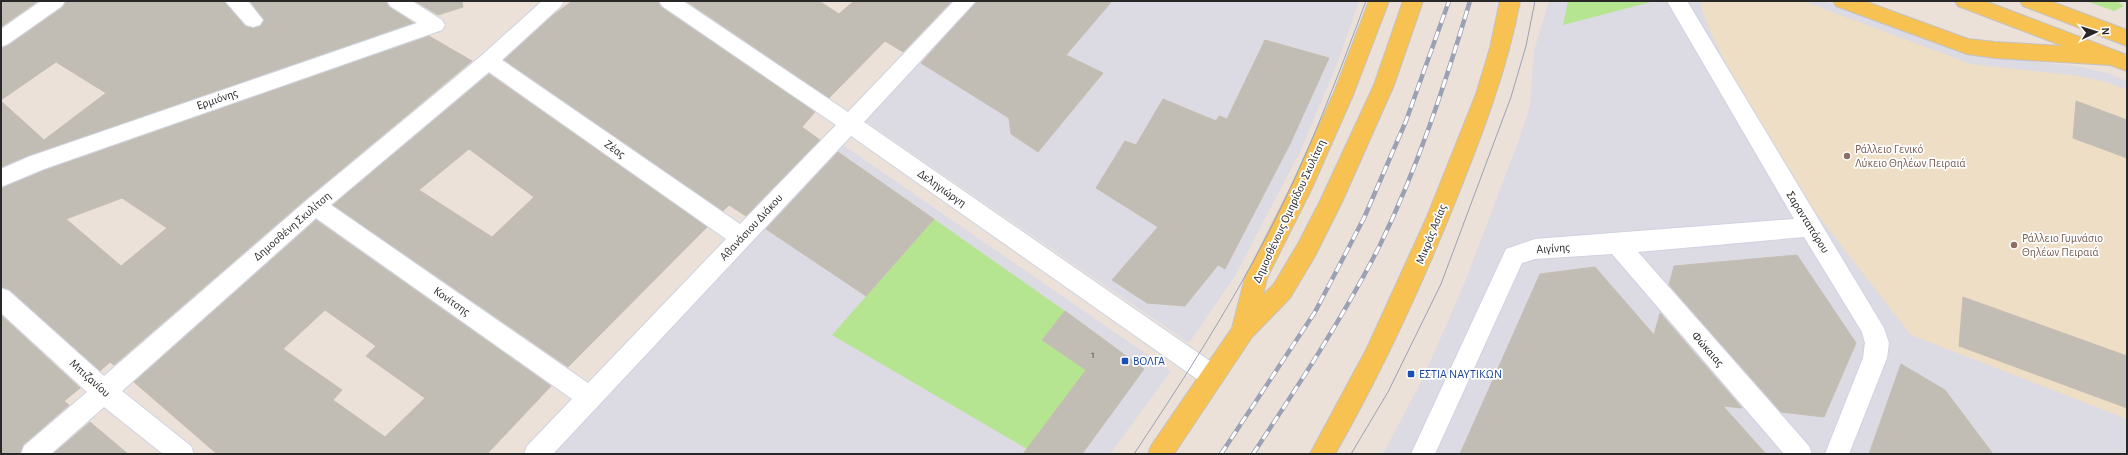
<svg xmlns="http://www.w3.org/2000/svg" width="2128" height="455" viewBox="0 0 2128 455" font-family="'Alegreya Sans',sans-serif">
<style>
.industrial{fill:#dcdae3}
.education{fill:#eedec6}
.green{fill:#b6e591}
.building{fill:#c2bdb4;stroke:#c6bdb2;fill-rule:evenodd}
.lines{fill:none;stroke-linecap:round;stroke-linejoin:round}
.minor-casing{stroke:#ced3e2;stroke-width:2}
.major-casing{stroke:#c3c3c3;stroke-width:2}
.minor{fill:#fff;fill-rule:evenodd}
.major{fill:#f7c252;fill-rule:evenodd}
.tram{stroke:#9ba1b4;stroke-width:1}
.rail-casing{stroke:#9ba1b4;stroke-width:4.5}
.rail{stroke:#fff;stroke-width:3;stroke-dasharray:9;stroke-linecap:butt}
.education-dot{fill:#8d6e63;stroke:#fff;stroke-width:1.5}
.transit-dot{fill:#1a4fb4;stroke:#fff;stroke-width:1.5}
.labels{text-anchor:middle;stroke-width:3.5;stroke-linejoin:round;paint-order:stroke}
.number-label{font-size:10px;fill:#4e4d4b}
.street-label{font-size:12px;fill:#282828;stroke:#fff}
.education-label{font-size:12px;fill:#785e54;stroke:#fff;text-anchor:start}
.transit-label{font-size:12px;fill:#164399;stroke:#fff;text-anchor:start}
</style>
<rect width="100%" height="100%" fill="#ebe1d8"/>
<path class="industrial" d="M 970,1 L 1359,1 L 1338,61 L 1301,150 L 1235,276 L 1189,343 L 861,118 Z
M 1549,1 L 1825,1 L 1971,55 L 2076,66 L 2107,73 L 2127,81 L 2127,454 L 1383,454 L 1421,382 L 1441,337 L 1465,282 L 1517,145 L 1530,106 L 1534,51 Z
M 840,143 L 1171,371 L 1110,454 L 544,454 Z"/>
<path class="education" d="M 1702,1 L 1803,1 L 1971,64 L 2079,76 L 2106,82 L 2127,90 L 2127,419 L 1911,335 L 1806,200 L 1723,58 L 1709,29 L 1702,10 Z"/>
<path class="green" d="M 1568,1 L 1650,1 L 1651,2 L 1563,25 Z
M 2086,1 L 2117,1 L 2124,6 L 2114,11 Z
M 934,219 L 1065,311 L 1042,340 L 1086,370 L 1027,449 L 832,335 Z"/>
<path class="building" d="M 1,1 L 38,1 L 1,27 Z
M 66,1 L 224,1 L 245,26 L 253,28 L 260,26 L 264,20 L 250,1 L 386,1 L 389,7 L 414,23 L 28,156 L 1,167 L 1,101 L 44,140 L 106,93 L 56,62 L 1,100 L 1,48 L 9,45 L 63,7 Z
M 415,1 L 462,1 L 463,7 L 438,15 Z
M 572,1 L 658,1 L 661,7 L 815,112 L 802,127 L 820,140 L 746,216 L 729,205 L 723,211 L 504,60 L 552,16 Z
M 686,1 L 819,1 L 839,14 L 854,1 L 952,1 L 903,52 L 885,41 L 829,98 Z
M 977,1 L 1112,1 L 1066,55 L 1103,73 L 1038,152 L 1011,134 L 1009,118 L 921,63 Z
M 429,36 L 472,61 L 306,199 L 114,365 L 110,362 L 100,371 L 10,290 L 1,287 L 1,188 L 45,170 ZM 122,198 L 167,228 L 121,266 L 66,219 Z
M 1265,40 L 1329,58 L 1290,144 L 1225,269 L 1218,265 L 1185,306 L 1147,303 L 1112,280 L 1158,227 L 1096,188 L 1125,141 L 1136,145 L 1163,99 L 1216,121 L 1219,116 L 1227,119 Z
M 489,74 L 707,227 L 568,367 L 333,205 ZM 469,149 L 534,197 L 492,237 L 419,190 Z
M 2076,101 L 2127,120 L 2127,158 L 2073,138 Z
M 838,152 L 934,219 L 866,296 L 766,229 Z
M 316,220 L 551,386 L 487,454 L 217,454 L 134,382 ZM 325,310 L 376,346 L 366,356 L 425,398 L 385,437 L 333,400 L 342,390 L 283,349 Z
M 1797,255 L 1856,343 L 1824,417 L 1781,412 L 1669,285 L 1674,266 Z
M 1595,267 L 1654,335 L 1660,313 L 1742,408 L 1723,406 L 1766,454 L 1460,454 L 1540,274 Z
M 1963,297 L 2127,356 L 2127,408 L 1959,346 Z
M 1065,311 L 1144,369 L 1082,454 L 1023,454 L 1086,370 L 1042,340 Z
M 1,315 L 80,388 L 64,401 L 69,405 L 23,445 L 20,454 L 1,454 Z
M 1901,364 L 1945,390 L 1993,454 L 1869,454 Z
M 90,422 L 128,454 L 53,454 Z"/>
<g class="lines">
<g class="minor-casing">
<path id="minor" d="M 41,1 L 65,1 L 62,6 L 8,44 L 1,47 L 1,29 Z
M 225,1 L 248,1 L 263,20 L 260,25 L 253,27 L 246,25 Z
M 387,1 L 412,1 L 442,20 L 445,25 L 442,30 L 44,169 L 1,187 L 1,169 L 28,157 L 417,23 L 390,6 Z
M 542,1 L 564,1 L 561,6 L 502,60 L 740,224 L 836,125 L 662,6 L 659,1 L 683,1 L 848,112 L 954,1 L 976,1 L 864,122 L 1220,368 L 1224,376 L 1220,384 L 1212,387 L 1204,384 L 851,136 L 553,454 L 524,454 L 527,446 L 572,399 L 316,218 L 122,391 L 191,446 L 194,454 L 163,454 L 104,407 L 51,454 L 21,454 L 24,446 L 87,392 L 1,313 L 1,288 L 9,291 L 104,376 L 307,200 L 481,56 ZM 489,72 L 726,239 L 588,383 L 331,205 Z
M 1667,1 L 1687,1 L 1884,328 L 1889,343 L 1887,358 L 1849,454 L 1825,454 L 1863,358 L 1865,343 L 1862,332 L 1804,237 L 1638,252 L 1809,446 L 1812,454 L 1784,454 L 1612,254 L 1535,259 L 1522,263 L 1435,454 L 1411,454 L 1506,249 L 1535,239 L 1794,219 Z"/>
</g>
<g class="major-casing">
<path id="major" d="M 1369,1 L 1389,1 L 1353,95 L 1312,188 L 1267,278 L 1263,295 L 1274,284 L 1299,242 L 1321,199 L 1374,85 L 1403,1 L 1423,1 L 1394,85 L 1342,202 L 1315,256 L 1290,298 L 1252,337 L 1174,454 L 1148,454 L 1151,446 L 1232,328 L 1245,278 L 1291,187 L 1333,95 Z
M 1500,1 L 1520,1 C 1507,70 1482,135 1456,200 C 1421,287 1382,372 1335,454 L 1310,454 L 1367,348 L 1426,219 L 1476,94 L 1490,48 Z
M 1833,1 L 1864,1 L 1968,39 L 1995,42 L 2063,46 L 1958,6 L 1955,1 L 1985,1 L 2127,55 L 2127,71 L 2110,65 L 1995,58 L 1967,54 L 1836,6 Z
M 2020,1 L 2050,1 L 2127,30 L 2127,46 L 2023,6 Z"/>
</g>
<use href="#minor" class="minor"/>
<use href="#major" class="major"/>
<path class="tram" d="M 1134,454 C 1182,382 1229,309 1269,232 C 1307,158 1337,79 1366,1
M 1351,454 L 1388,392 L 1441,284 L 1511,97 L 1526,46 L 1535,1"/>
<g class="rail-casing">
<path id="rail" d="M 1221,454 L 1315,312 L 1364,218 L 1406,121 L 1449,1
M 1253,454 C 1298,386 1343,318 1380,245 C 1418,167 1445,84 1470,1"/>
</g>
<use href="#rail" class="rail"/>
</g>
<g class="education-dot">
<circle cx="1847" cy="156" r="4"/>
<circle cx="2014" cy="245" r="4"/>
</g>
<g class="transit-dot">
<rect x="1121" y="357" width="8" height="8" rx="2"/>
<rect x="1407" y="370" width="8" height="8" rx="2"/>
</g>
<g class="labels">
<g class="number-label">
<text x="1093" y="358">1</text>
</g>
<g class="street-label">
<text transform="translate(217 99) rotate(-19)" y="4">Ερμιόνης</text>
<text transform="translate(615 149) rotate(35)" y="4">Ζέας</text>
<text transform="translate(942 188) rotate(35)" y="4">Δεληγιώργη</text>
<text transform="translate(1289 211) rotate(-65)" y="4">Δημοσθένους Ομηρίδου Σκυλίτση</text>
<text transform="translate(1808 222) rotate(58)" y="4">Σαρανταπόρου</text>
<text transform="translate(292 226) rotate(-41)" y="4">Δημοσθένη Σκυλίτση</text>
<text transform="translate(751 227) rotate(-47)" y="4">Αθανάσιου Διάκου</text>
<text transform="translate(1431 234) rotate(-68)" y="4">Μικράς Ασίας</text>
<text transform="translate(1553 248) rotate(-4)" y="4">Αιγίνης</text>
<text transform="translate(452 301) rotate(35)" y="4">Κονίτσης</text>
<text transform="translate(1708 349) rotate(49)" y="4">Φώκαιας</text>
<text transform="translate(90 378) rotate(42)" y="4">Μπιζανίου</text>
</g>
<g class="education-label">
<text x="1855" y="153">Ράλλειο Γενικό<tspan x="1855" dy="14">Λύκειο Θηλέων Πειραιά</tspan></text>
<text x="2022" y="242">Ράλλειο Γυμνάσιο<tspan x="2022" dy="14">Θηλέων Πειραιά</tspan></text>
</g>
<g class="transit-label">
<text x="1133" y="365">ΒΟΛΓΑ</text>
<text x="1419" y="378">ΕΣΤΙΑ ΝΑΥΤΙΚΩΝ</text>
</g>
</g>
<rect width="2128" height="455" fill="none" stroke="#282828" stroke-width="4"/>
<g transform="translate(2096 32) rotate(86)" stroke="#ffffff" stroke-width="3" paint-order="stroke">
<path d="M0-3L7 15L0 10L-7 15Z" fill="#282828"/>
<text y="-6" font-size="11" font-weight="bold" text-anchor="middle" fill="#282828">N</text>
</g>
</svg>
